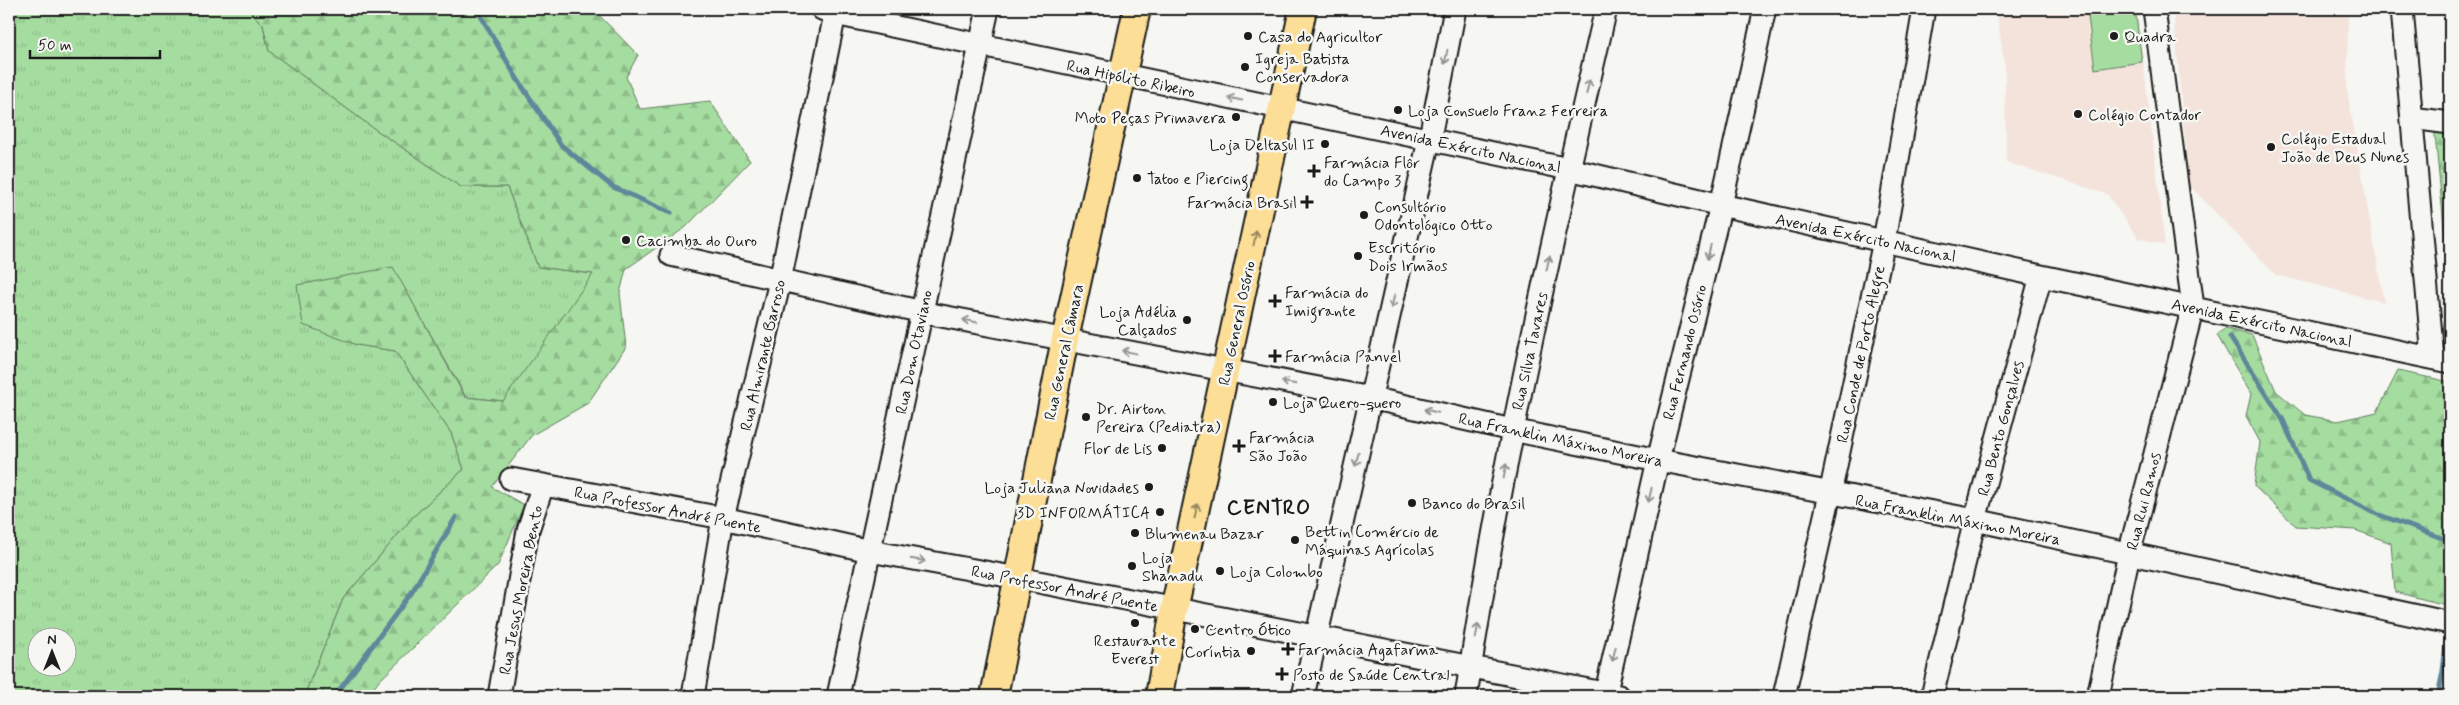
<svg xmlns="http://www.w3.org/2000/svg" width="2459" height="705" viewBox="0 0 2459 705" font-family="Mynerve,sans-serif">
<style>
.built{fill:#f3e3db}
.grass{fill:url(#grass-tufts);stroke:#607c5e;fill-rule:evenodd}
.forest{fill:url(#forest-firs);stroke:#607c5e}
.garden{fill:#a5dca0;stroke:#607c5e}
.lines{fill:none;stroke-linecap:round;stroke-linejoin:round}
.stream{stroke:#5f879a;stroke-width:5}
.minor-casing{stroke:#1c1c1c;stroke-width:25}
.major-casing{stroke:#1c1c1c;stroke-width:30}
.minor{stroke:#f6f6f2;stroke-width:21}
.major{stroke:#fcde96;stroke-width:26}
.oneway{stroke:#949492}
.oneway2{stroke:#97875f}
.poi-dot{fill:#1c1c1c;stroke:#f6f6f2;stroke-width:2}
.labels{text-anchor:middle;stroke-width:5;stroke-linejoin:round;paint-order:stroke}
.poi-label{font-size:16px;fill:#1c1c1c;stroke:#f6f6f2;text-anchor:start}
.street-label{font-size:16px;fill:#1c1c1c;stroke:#f6f6f2}
.district-label{font-size:21px;font-weight:bold;letter-spacing:1px;fill:#1c1c1c;stroke:#f6f6f2}
</style>
<defs>
<pattern id="grass-tufts" width="24" height="20" patternUnits="userSpaceOnUse" patternTransform="scale(1.25)"><rect width="24" height="20" fill="#a5dca0"/><path d="M3 7l-1-3M5 7V3M7 7l1-3M15 17l-1-3M17 17v-4M19 17l1-3" fill="none" stroke="#8dbc89"/></pattern>
<pattern id="forest-firs" width="22" height="20" patternUnits="userSpaceOnUse" patternTransform="scale(1.25)"><rect width="22" height="20" fill="#a5dca0"/><path d="M5 1l3.5 6h-7zM16 11l3.5 6h-7z" fill="#8dbc89"/></pattern>
</defs>
<rect width="100%" height="100%" fill="#f6f6f2"/>
<filter id="ink" filterUnits="userSpaceOnUse"><feTurbulence type="fractalNoise" baseFrequency=".02" numOctaves="2"/><feDisplacementMap in="SourceGraphic" scale="10" xChannelSelector="R" yChannelSelector="G"/><feConvolveMatrix kernelMatrix="1 2 1 2 8 2 1 2 1" color-interpolation-filters="sRGB"/></filter>
<g filter="url(#ink)">
<path class="built" d="M 1996,9 L 2137,9 L 2165,245 L 2138,238 L 2107,194 L 2006,162 L 2005,66 Z
M 2173,9 L 2348,9 L 2347,90 L 2384,302 L 2276,275 L 2189,185 Z"/>
<path class="grass" d="M 9,9 L 248,9 L 263,25 L 269,51 L 369,125 L 461,187 L 507,187 L 538,267 L 594,274 L 504,401 L 466,397 L 393,268 L 357,345 L 395,351 L 451,433 L 464,469 L 413,517 L 343,599 L 304,696 L 9,696 ZM 38,638 L 68,638 L 68,668 L 38,668 Z"/>
<path class="forest" d="M 248,9 L 593,9 L 638,55 L 626,77 L 640,109 L 710,101 L 750,161 L 686,227 L 626,269 L 620,293 L 626,347 L 588,403 L 532,435 L 492,487 L 524,505 L 498,565 L 379,681 L 368,696 L 304,696 L 343,599 L 413,517 L 464,469 L 451,433 L 395,351 L 357,345 L 303,325 L 297,285 L 393,267 L 465,397 L 503,401 L 593,274 L 538,267 L 507,187 L 461,187 L 369,125 L 269,51 L 263,25 Z
M 2434,125 L 2450,129 L 2450,287 Z
M 2226,329 L 2252,335 L 2276,391 L 2305,415 L 2338,421 L 2377,412 L 2398,371 L 2450,382 L 2450,606 L 2395,592 L 2391,543 L 2355,530 L 2296,526 L 2254,486 L 2260,442 L 2246,416 L 2251,394 L 2217,335 Z"/>
<path class="garden" d="M 2087,9 L 2135,9 L 2142,62 L 2095,69 Z"/>
<g class="lines">
<path class="stream" d="M 477,9 L 516,77 L 561,145 L 613,187 L 671,213
M 2230,337 L 2283,420 L 2309,480 L 2377,514 L 2450,541
M 2450,540 L 2450,558
M 2449,617 L 2450,602
M 335,696 L 412,592 L 456,517
M 2438,696 L 2443,671 L 2448,628"/>
<g class="minor-casing">
<path id="minor" d="M 822,9 L 835,14 L 1569,169 L 1721,205 L 2041,276 L 2450,362
M 2402,9 L 2433,358
M 2412,118 L 2450,123
M 671,255 L 936,315 L 1371,398 L 1512,430 L 1658,460 L 1975,520 L 2450,623
M 511,479 L 723,518 L 870,551 L 1018,578 L 1619,696
M 499,696 L 528,530 L 543,485
M 693,696 L 723,518 L 780,281 L 835,14
M 838,696 L 988,9
M 1303,696 L 1432,127 L 1455,9
M 1466,696 C 1501,465 1553,236 1606,9
M 1605,696 L 1658,460 L 1721,205 L 1765,9
M 1784,696 L 1830,494 L 1884,241 L 1924,9
M 1932,696 L 1975,520 L 2041,276
M 2098,696 L 2129,554 L 2193,307 L 2154,9"/>
</g>
<g class="major-casing">
<path id="major" d="M 994,696 L 1065,339 L 1137,9
M 1159,696 L 1174,610 L 1303,9"/>
</g>
<use href="#minor" class="minor"/>
<use href="#major" class="major"/>
</g>
<defs><path id="oneway-shaft" d="M-6 0H5M1.5-3L5.5 0L1.5 3" fill="none" stroke-width="1.6" stroke-linecap="round" stroke-linejoin="round" transform="scale(1.25)"/></defs>
<g class="oneway">
<use href="#oneway-shaft" transform="translate(1446 57) rotate(101)"/>
<use href="#oneway-shaft" transform="translate(1588 87) rotate(-77)"/>
<use href="#oneway-shaft" transform="translate(1235 99) rotate(-169)"/>
<use href="#oneway-shaft" transform="translate(1709 252) rotate(104)"/>
<use href="#oneway-shaft" transform="translate(1548 263) rotate(-78)"/>
<use href="#oneway-shaft" transform="translate(1393 301) rotate(103)"/>
<use href="#oneway-shaft" transform="translate(970 321) rotate(-169)"/>
<use href="#oneway-shaft" transform="translate(1129 352) rotate(-169)"/>
<use href="#oneway-shaft" transform="translate(1289 383) rotate(-170)"/>
<use href="#oneway-shaft" transform="translate(1431 411) rotate(-167)"/>
<use href="#oneway-shaft" transform="translate(1357 459) rotate(103)"/>
<use href="#oneway-shaft" transform="translate(1505 471) rotate(-80)"/>
<use href="#oneway-shaft" transform="translate(1650 495) rotate(103)"/>
<use href="#oneway-shaft" transform="translate(918 560) rotate(10)"/>
<use href="#oneway-shaft" transform="translate(1477 631) rotate(-80)"/>
<use href="#oneway-shaft" transform="translate(1614 654) rotate(103)"/>
</g>
<g class="oneway2">
<use href="#oneway-shaft" transform="translate(1255 238) rotate(-78)"/>
<use href="#oneway-shaft" transform="translate(1196 511) rotate(-78)"/>
</g>
</g>
<g class="poi-dot">
<circle cx="1248" cy="36" r="5"/>
<circle cx="2114" cy="36" r="5"/>
<circle cx="1245" cy="67" r="5"/>
<circle cx="1398" cy="110" r="5"/>
<circle cx="2078" cy="114" r="5"/>
<circle cx="1236" cy="117" r="5"/>
<circle cx="1325" cy="144" r="5"/>
<circle cx="2271" cy="147" r="5"/>
<path d="M1311.5 163.5h5v5h5v5h-5v5h-5v-5h-5v-5h5z"/>
<circle cx="1137" cy="178" r="5"/>
<path d="M1304.5 194.5h5v5h5v5h-5v5h-5v-5h-5v-5h5z"/>
<circle cx="1364" cy="215" r="5"/>
<circle cx="626" cy="240" r="5"/>
<circle cx="1358" cy="256" r="5"/>
<path d="M1272.5 293.5h5v5h5v5h-5v5h-5v-5h-5v-5h5z"/>
<circle cx="1187" cy="320" r="5"/>
<path d="M1272.5 348.5h5v5h5v5h-5v5h-5v-5h-5v-5h5z"/>
<circle cx="1273" cy="402" r="5"/>
<circle cx="1086" cy="417" r="5"/>
<path d="M1236.5 438.5h5v5h5v5h-5v5h-5v-5h-5v-5h5z"/>
<circle cx="1162" cy="448" r="5"/>
<circle cx="1149" cy="487" r="5"/>
<circle cx="1412" cy="503" r="5"/>
<circle cx="1160" cy="512" r="5"/>
<circle cx="1135" cy="533" r="5"/>
<circle cx="1295" cy="540" r="5"/>
<circle cx="1132" cy="566" r="5"/>
<circle cx="1220" cy="571" r="5"/>
<circle cx="1135" cy="623" r="5"/>
<circle cx="1195" cy="629" r="5"/>
<path d="M1285.5 641.5h5v5h5v5h-5v5h-5v-5h-5v-5h5z"/>
<circle cx="1251" cy="651" r="5"/>
<path d="M1279.5 666.5h5v5h5v5h-5v5h-5v-5h-5v-5h5z"/>
</g>
<g class="labels">
<g class="poi-label">
<text x="1258" y="42">Casa do Agricultor</text>
<text x="2124" y="42">Quadra</text>
<text x="1255" y="64">Igreja Batista<tspan x="1255" dy="18">Conservadora</tspan></text>
<text x="1408" y="116">Loja Consuelo Franz Ferreira</text>
<text x="2088" y="120">Colégio Contador</text>
<text x="1226" y="123" text-anchor="end">Moto Peças Primavera</text>
<text x="2281" y="144">Colégio Estadual<tspan x="2281" dy="18">João de Deus Nunes</tspan></text>
<text x="1315" y="150" text-anchor="end">Loja Deltasul II</text>
<text x="1324" y="168">Farmácia Flôr<tspan x="1324" dy="18">do Campo 3</tspan></text>
<text x="1147" y="184">Tatoo e Piercing</text>
<text x="1297" y="208" text-anchor="end">Farmácia Brasil</text>
<text x="1374" y="212">Consultório<tspan x="1374" dy="18">Odontológico Otto</tspan></text>
<text x="636" y="246">Cacimba do Ouro</text>
<text x="1368" y="253">Escritório<tspan x="1368" dy="18">Dois Irmãos</tspan></text>
<text x="1285" y="298">Farmácia do<tspan x="1285" dy="18">Imigrante</tspan></text>
<text x="1177" y="317" text-anchor="end">Loja Adélia<tspan x="1177" dy="18">Calçados</tspan></text>
<text x="1285" y="362">Farmácia Panvel</text>
<text x="1283" y="408">Loja Quero-quero</text>
<text x="1096" y="414">Dr. Airton<tspan x="1096" dy="18">Pereira (Pediatra)</tspan></text>
<text x="1249" y="443">Farmácia<tspan x="1249" dy="18">São João</tspan></text>
<text x="1152" y="454" text-anchor="end">Flor de Lis</text>
<text x="1139" y="493" text-anchor="end">Loja Juliana Novidades</text>
<text x="1422" y="509">Banco do Brasil</text>
<text x="1150" y="518" text-anchor="end">3D INFORMÁTICA</text>
<text x="1305" y="537">Bettin Comércio de<tspan x="1305" dy="18">Máquinas Agrícolas</tspan></text>
<text x="1145" y="539">Blumenau Bazar</text>
<text x="1142" y="563">Loja<tspan x="1142" dy="18">Shanadu</tspan></text>
<text x="1230" y="577">Loja Colombo</text>
<text x="1205" y="635">Centro Ótico</text>
<text x="1135" y="646" text-anchor="middle">Restaurante<tspan x="1135" dy="18">Everest</tspan></text>
<text x="1298" y="655">Farmácia Agafarma</text>
<text x="1241" y="657" text-anchor="end">Coríntia</text>
<text x="1293" y="680">Posto de Saúde Central</text>
</g>
<g class="street-label">
<text transform="translate(1131 78) rotate(12)" y="6">Rua Hipólito Ribeiro</text>
<text transform="translate(1471 148) rotate(12)" y="6">Avenida Exército Nacional</text>
<text transform="translate(1866 237) rotate(12)" y="6">Avenida Exército Nacional</text>
<text transform="translate(2262 322) rotate(12)" y="6">Avenida Exército Nacional</text>
<text transform="translate(1236 323) rotate(-78)" y="6">Rua General Osório</text>
<text transform="translate(1529 351) rotate(-78)" y="6">Rua Silva Tavares</text>
<text transform="translate(913 352) rotate(-78)" y="6">Rua Dom Otaviano</text>
<text transform="translate(1063 352) rotate(-78)" y="6">Rua General Câmara</text>
<text transform="translate(1684 352) rotate(-76)" y="6">Rua Fernando Osório</text>
<text transform="translate(1860 354) rotate(-78)" y="6">Rua Conde de Porto Alegre</text>
<text transform="translate(762 355) rotate(-77)" y="6">Rua Almirante Barroso</text>
<text transform="translate(2000 428) rotate(-75)" y="6">Rua Bento Gonçalves</text>
<text transform="translate(1561 439) rotate(12)" y="6">Rua Franklin Máximo Moreira</text>
<text transform="translate(2143 501) rotate(-76)" y="6">Rua Rui Ramos</text>
<text transform="translate(668 509) rotate(11)" y="6">Rua Professor André Puente</text>
<text transform="translate(1958 519) rotate(11)" y="6">Rua Franklin Máximo Moreira</text>
<text transform="translate(1065 588) rotate(11)" y="6">Rua Professor André Puente</text>
<text transform="translate(520 590) rotate(-79)" y="6">Rua Jesus Moreira Bento</text>
</g>
<g class="district-label">
<text x="1269" y="514">CENTRO</text>
</g>
</g>
<rect width="2459" height="705" fill="none" stroke="#f6f6f2" stroke-width="30"/>
<rect x="15" y="15" width="2429" height="675" fill="none" stroke="#1c1c1c" stroke-width="2" filter="url(#ink)"/>
<g transform="translate(52 652)"><circle r="24" fill="#f6f6f2" stroke="#9f9f9c"/>
<path d="M0-4L9 19L0 12L-9 19Z" fill="#1c1c1c"/>
<text y="-8" font-size="14" font-weight="bold" text-anchor="middle" fill="#1c1c1c">N</text>
</g>
<path d="M30 50v8h130v-8" fill="none" stroke="#1c1c1c" stroke-width="2.5"/>
<text x="38" y="50" font-size="15" fill="#1c1c1c" stroke="#f6f6f2" stroke-width="4" paint-order="stroke">50 m</text>
</svg>
